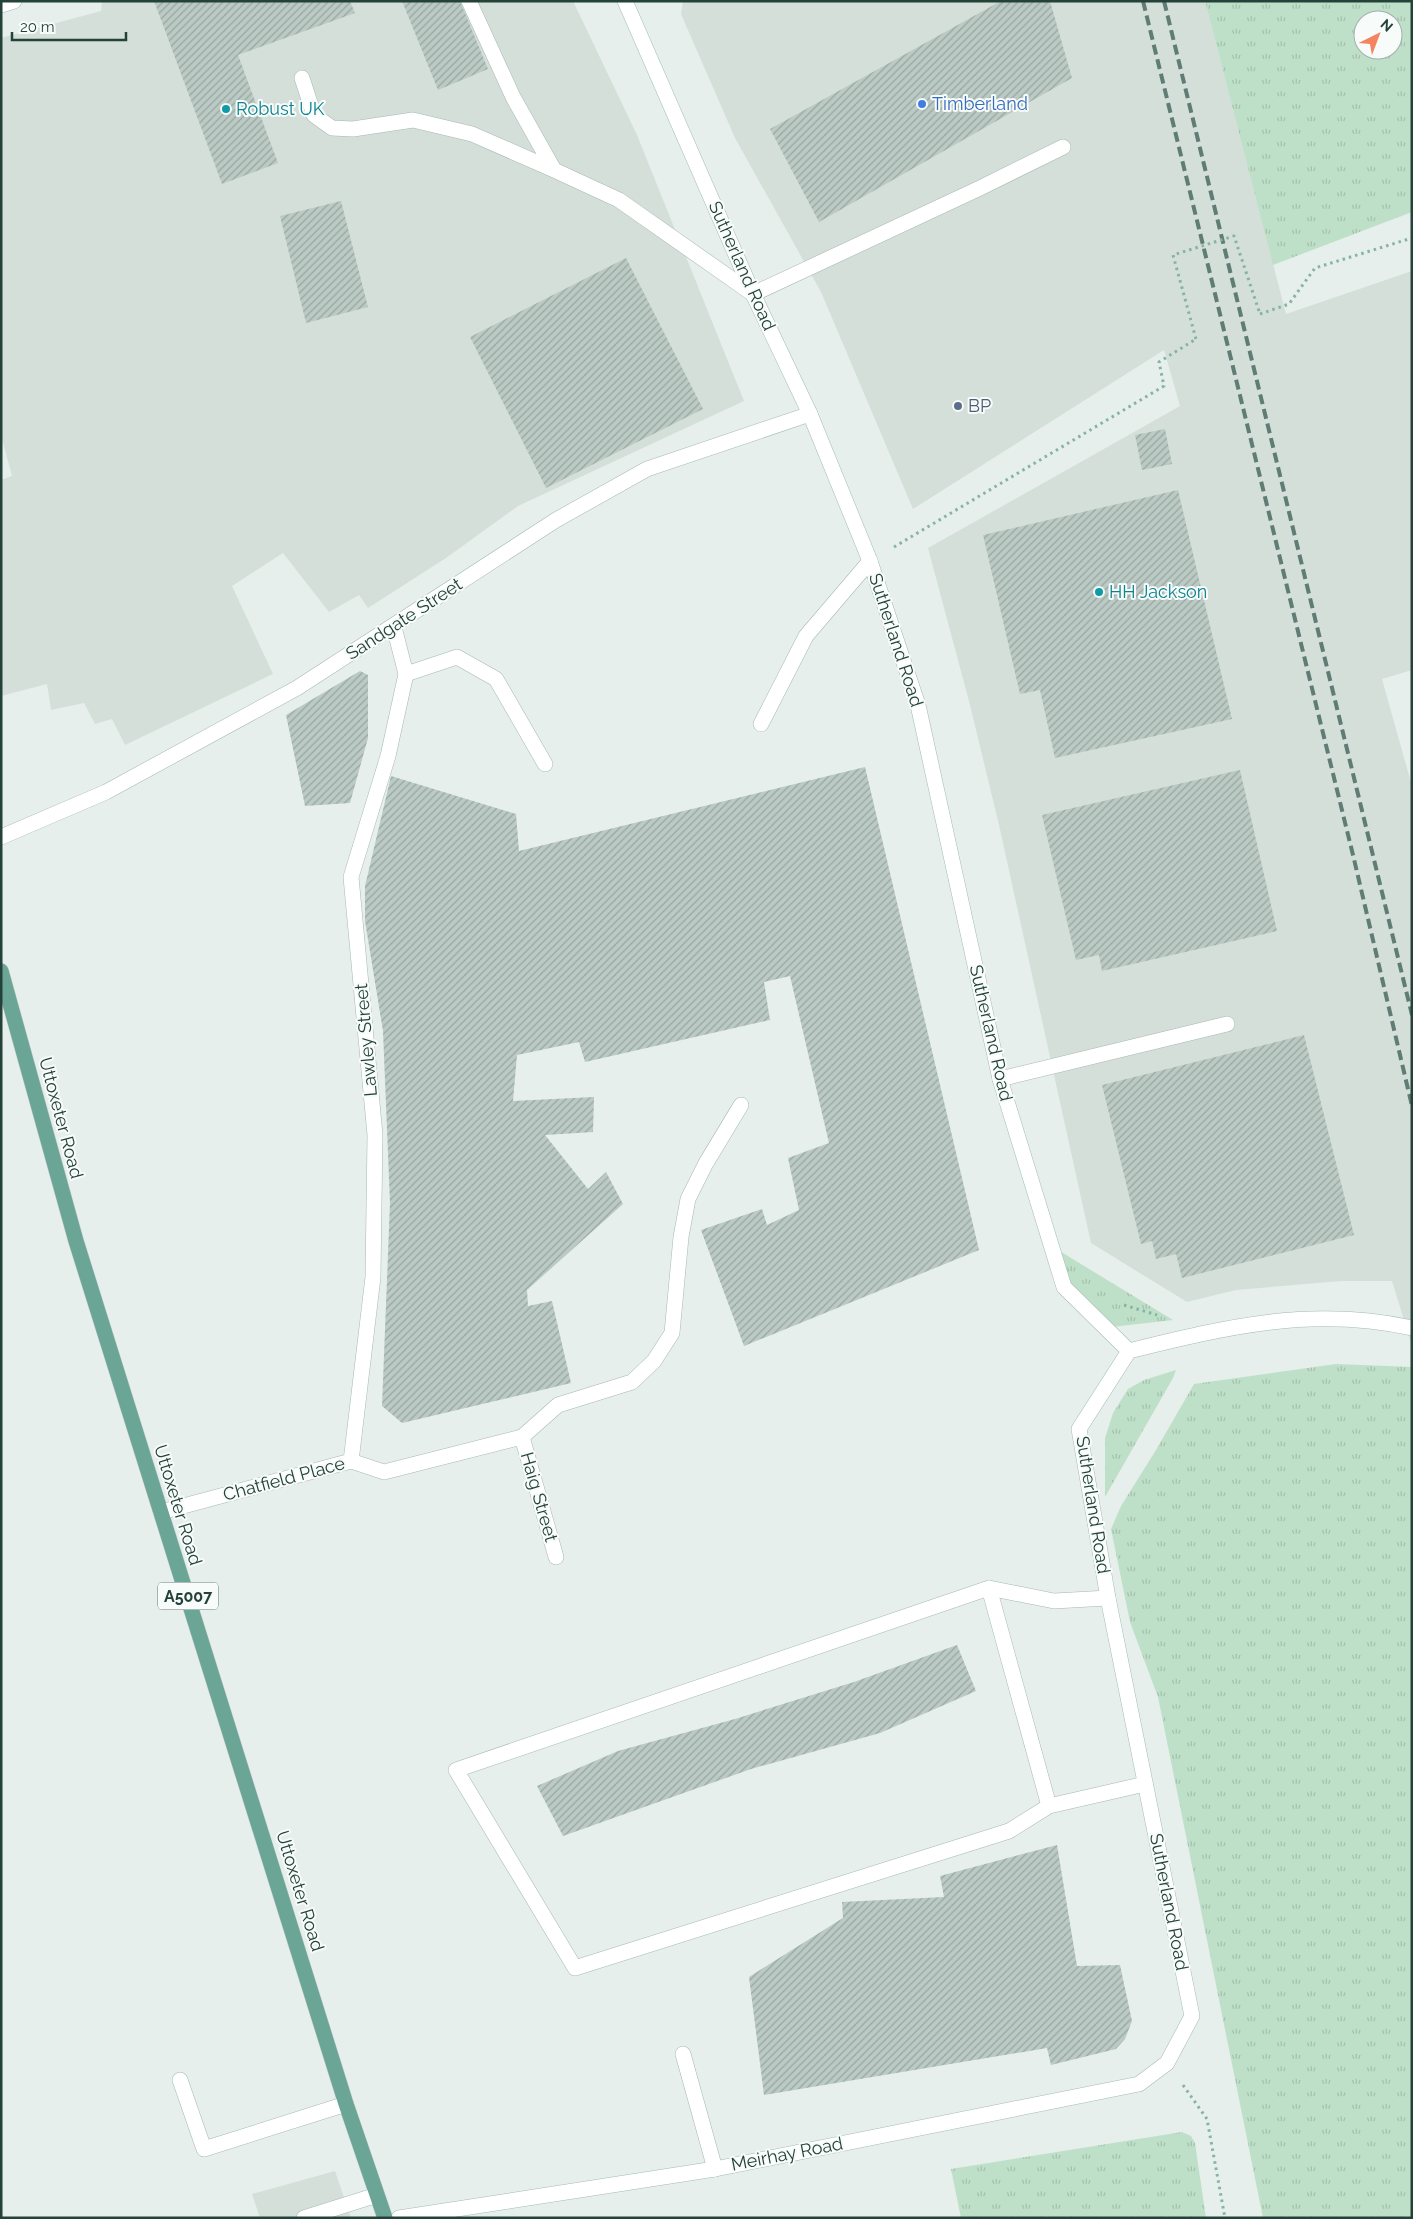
<svg xmlns="http://www.w3.org/2000/svg" width="1413" height="2219" viewBox="0 0 1413 2219" font-family="Raleway,sans-serif">
<style>
.built{fill:#d4dfda}
.grass{fill:url(#grass-tufts);fill-rule:evenodd}
.building{fill:url(#building-hatch)}
.lines{fill:none;stroke-linecap:round;stroke-linejoin:round}
.lane-casing{stroke:#a8b8b2;stroke-width:16}
.street-casing{stroke:#a8b8b2;stroke-width:16}
.secondary-casing{stroke:#a4bbb3;stroke-width:16}
.primary-casing{stroke:#c2cac8;stroke-width:16}
.path{stroke:#86b3a5;stroke-width:3;stroke-dasharray:2.5 4;stroke-linecap:butt}
.lane{stroke:#fff;stroke-width:15}
.street{stroke:#fff;stroke-width:15}
.secondary{stroke:#fff;stroke-width:15}
.primary{stroke:#6aa596;stroke-width:15}
.rail{stroke:#5f7d75;stroke-width:4;stroke-dasharray:10 5;stroke-linecap:butt}
.path-bridge{stroke:#86b3a5;stroke-width:3;stroke-dasharray:2.5 4;stroke-linecap:butt}
.shop-dot{fill:#3f7fe0;stroke:#f7fbf9;stroke-width:2}
.culture-dot{fill:#0f9aa8;stroke:#f7fbf9;stroke-width:2}
.service-dot{fill:#5c6f8a;stroke:#f7fbf9;stroke-width:2}
.labels{text-anchor:middle;stroke-width:4;stroke-linejoin:round;paint-order:stroke}
.shield{fill:#f7fbf9;stroke:#637a73;stroke-width:1}
.shield-label{font-size:16px;font-weight:bold;fill:#24423a}
.shop-label{font-size:18px;fill:#366cbe;stroke:#f7fbf9;text-anchor:start}
.culture-label{font-size:18px;fill:#0d838f;stroke:#f7fbf9;text-anchor:start}
.street-label{font-size:18px;fill:#24423a;stroke:#f7fbf9}
.service-label{font-size:18px;fill:#4e5e75;stroke:#f7fbf9;text-anchor:start}
</style>
<defs>
<pattern id="grass-tufts" width="24" height="20" patternUnits="userSpaceOnUse" patternTransform="scale(1.25)"><rect width="24" height="20" fill="#bfe0c8"/><path d="M3 7l-1-3M5 7V3M7 7l1-3M15 17l-1-3M17 17v-4M19 17l1-3" fill="none" stroke="#a4c1ad"/></pattern>
<pattern id="building-hatch" width="6" height="6" patternUnits="userSpaceOnUse" patternTransform="scale(1.25)"><rect width="6" height="6" fill="#bbcac4"/><path d="M-1 1l2-2M0 6l6-6M5 7l2-2" fill="none" stroke="#98a6a0"/></pattern>
</defs>
<rect width="100%" height="100%" fill="#e6efeb"/>
<path class="built" d="M 102,1 L 573,1 L 637,135 L 744,401 L 518,506 L 446,558 L 368,608 L 359,595 L 329,612 L 283,553 L 232,586 L 273,674 L 125,745 L 112,719 L 95,724 L 84,703 L 51,710 L 47,684 L 1,696 L 1,480 L 12,476 L 1,435 L 1,38 L 101,11 Z
M 683,1 L 1205,1 L 1286,314 L 1412,271 L 1412,670 L 1382,679 L 1412,786 L 1412,1346 L 1392,1281 L 1341,1281 L 1236,1290 L 1187,1302 L 1091,1243 L 999,825 L 970,705 L 928,548 L 1180,406 L 1164,350 L 913,509 L 821,292 L 735,138 L 681,14 Z
M 335,2171 L 351,2218 L 260,2218 L 252,2194 Z"/>
<path class="grass" d="M 1205,1 L 1412,1 L 1412,212 L 1273,265 ZM 1363,20 L 1393,20 L 1393,50 L 1363,50 Z
M 1053,1247 L 1173,1320 L 1112,1327 L 1072,1304 Z
M 1336,1364 L 1412,1367 L 1412,2218 L 1263,2218 L 1158,1697 L 1130,1622 L 1111,1529 L 1121,1506 L 1156,1450 L 1194,1384 Z
M 1176,1370 L 1173,1378 L 1105,1497 L 1105,1438 L 1113,1413 L 1128,1389 L 1144,1380 Z
M 1182,2132 L 1191,2136 L 1195,2143 L 1206,2218 L 961,2218 L 951,2169 Z"/>
<path class="building" d="M 154,1 L 350,1 L 355,13 L 238,55 L 278,163 L 222,184 Z
M 402,1 L 460,1 L 488,69 L 438,90 Z
M 1001,1 L 1050,1 L 1072,78 L 819,222 L 770,129 Z
M 341,201 L 368,307 L 306,323 L 280,216 Z
M 626,258 L 703,409 L 546,488 L 470,337 Z
M 1165,429 L 1172,464 L 1142,470 L 1135,435 Z
M 1178,490 L 1232,719 L 1055,758 L 1040,690 L 1020,694 L 983,535 Z
M 360,671 L 368,675 L 368,738 L 350,803 L 305,806 L 286,715 Z
M 865,767 L 979,1250 L 744,1346 L 701,1230 L 762,1209 L 767,1225 L 799,1210 L 788,1158 L 829,1143 L 790,976 L 764,982 L 770,1020 L 585,1062 L 579,1042 L 517,1055 L 513,1101 L 594,1097 L 593,1132 L 545,1135 L 588,1189 L 606,1172 L 623,1204 L 527,1290 L 528,1306 L 552,1301 L 571,1383 L 402,1423 L 382,1406 L 390,1203 L 383,1031 L 365,921 L 365,886 L 391,776 L 516,814 L 519,851 Z
M 1240,770 L 1277,931 L 1102,971 L 1099,955 L 1076,960 L 1042,815 Z
M 1304,1035 L 1354,1235 L 1182,1278 L 1176,1254 L 1156,1259 L 1152,1241 L 1141,1244 L 1102,1085 Z
M 957,1645 L 976,1691 L 880,1733 L 751,1769 L 563,1836 L 537,1786 L 618,1751 L 735,1719 L 854,1682 Z
M 1057,1845 L 1077,1966 L 1120,1965 L 1132,2021 L 1125,2039 L 1116,2049 L 1051,2065 L 1047,2048 L 764,2095 L 749,1977 L 843,1918 L 842,1902 L 944,1897 L 940,1876 Z"/>
<g class="lines">
<g class="lane-casing">
<path id="lane" d="M 469,1 L 513,97 L 554,170 L 619,200 L 753,294 L 980,188 L 1063,147
M 302,78 L 314,115 L 332,128 L 353,129 L 413,120 L 472,134 L 554,170
M 406,674 L 457,657 L 496,679 L 545,764
M 761,724 L 806,636 L 870,561
M 1000,1079 L 1227,1024
M 522,1437 L 558,1405 L 632,1382 L 654,1361 L 672,1333 L 681,1237 L 688,1199 L 706,1163 L 741,1105
M 989,1588 L 1049,1806
M 1108,1598 L 1054,1601 L 989,1588 L 456,1770 L 575,1968 L 1009,1831 L 1049,1806 L 1145,1784
M 683,2054 L 715,2169
M 180,2080 L 204,2149 L 346,2104
M 304,2218 L 377,2195"/>
</g>
<g class="street-casing">
<path id="street" d="M 1,5 L 14,1
M 1,837 L 106,792 L 297,688 L 556,520 L 647,469 L 810,414
M 351,1461 L 373,1277 L 375,1135 L 351,877 L 388,756 L 406,674 L 394,627
M 161,1512 L 351,1461 L 384,1472 L 522,1437 L 556,1557"/>
</g>
<g class="secondary-casing">
<path id="secondary" d="M 625,1 L 753,294 L 810,414 L 870,561 L 918,705 L 1000,1079 L 1064,1287 L 1129,1351
M 1129,1351 C 1226,1327 1312,1306 1412,1328
M 399,2218 L 715,2169 L 1139,2084 L 1167,2063 L 1192,2016 L 1108,1598 L 1079,1429 L 1129,1351"/>
</g>
<g class="primary-casing">
<path id="primary" d="M 1,971 L 76,1241 L 346,2104 L 385,2218"/>
</g>
<path class="path" d="M 1260,314 L 1289,304 L 1315,268 L 1412,238
M 894,547 L 1164,386 L 1159,362 L 1196,339
M 1124,1305 L 1157,1315
M 1183,2085 L 1207,2119 L 1225,2218"/>
<use href="#lane" class="lane"/>
<use href="#street" class="street"/>
<use href="#secondary" class="secondary"/>
<use href="#primary" class="primary"/>
<path class="rail" d="M 1143,1 L 1353,855 L 1412,1106
M 1164,1 L 1412,1015"/>
<path class="path-bridge" d="M 1196,339 L 1173,255 L 1234,236 L 1260,314"/>
</g>
<circle class="shop-dot" cx="922" cy="104" r="5"/>
<g class="culture-dot">
<circle cx="226" cy="109" r="5"/>
<circle cx="1099" cy="592" r="5"/>
</g>
<circle class="service-dot" cx="958" cy="406" r="5"/>
<g class="labels">
<rect class="shield" x="158" y="1582.5" width="60" height="27" rx="4"/>
<g class="shield-label">
<text x="188" y="1602">A5007</text>
</g>
<g class="shop-label">
<text x="932" y="110">Timberland</text>
</g>
<g class="culture-label">
<text x="236" y="115">Robust UK</text>
<text x="1109" y="598">HH Jackson</text>
</g>
<g class="street-label">
<text transform="translate(742 266) rotate(66)" y="6">Sutherland Road</text>
<text transform="translate(404 619) rotate(-33)" y="6">Sandgate Street</text>
<text transform="translate(896 640) rotate(72)" y="6">Sutherland Road</text>
<text transform="translate(991 1033) rotate(77)" y="6">Sutherland Road</text>
<text transform="translate(366 1040) rotate(-95)" y="6">Lawley Street</text>
<text transform="translate(61 1118) rotate(75)" y="6">Uttoxeter Road</text>
<text transform="translate(284 1479) rotate(-15)" y="6">Chatfield Place</text>
<text transform="translate(539 1497) rotate(74)" y="6">Haig Street</text>
<text transform="translate(178 1505) rotate(73)" y="6">Uttoxeter Road</text>
<text transform="translate(1093 1505) rotate(81)" y="6">Sutherland Road</text>
<text transform="translate(300 1891) rotate(73)" y="6">Uttoxeter Road</text>
<text transform="translate(1169 1902) rotate(79)" y="6">Sutherland Road</text>
<text transform="translate(787 2154) rotate(-11)" y="6">Meirhay Road</text>
</g>
<g class="service-label">
<text x="968" y="412">BP</text>
</g>
</g>
<rect width="1413" height="2219" fill="none" stroke="#24423a" stroke-width="5"/>
<g transform="translate(1378 35) rotate(42)"><circle r="24" fill="#f7fbf9" stroke="#a3b1ad"/>
<path d="M0-4L9 19L0 12L-9 19Z" fill="#f4845f"/>
<text y="-8" font-size="14" font-weight="bold" text-anchor="middle" fill="#24423a">N</text>
</g>
<path d="M12 32v8h114v-8" fill="none" stroke="#24423a" stroke-width="2.5"/>
<text x="20" y="32" font-size="15" fill="#24423a" stroke="#f7fbf9" stroke-width="4" paint-order="stroke">20 m</text>
</svg>
